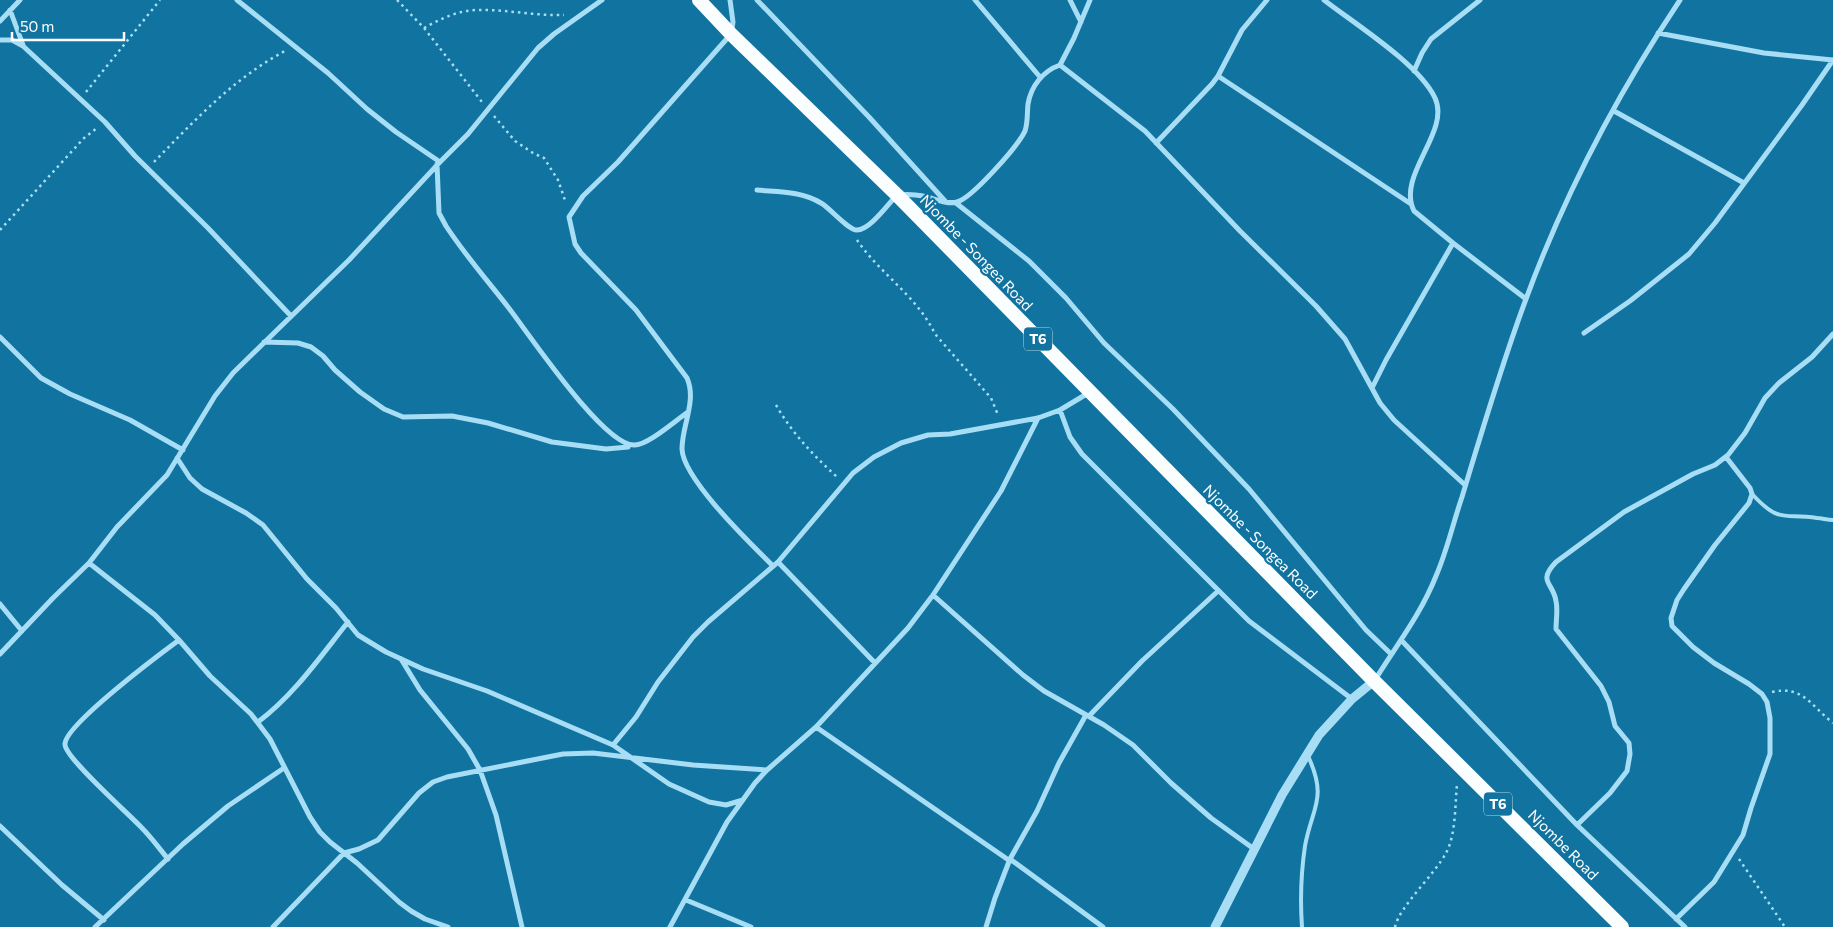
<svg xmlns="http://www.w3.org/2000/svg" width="1833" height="927" viewBox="0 0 1833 927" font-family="Commissioner,sans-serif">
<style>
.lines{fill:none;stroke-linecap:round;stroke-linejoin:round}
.path{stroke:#a7def5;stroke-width:2.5;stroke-dasharray:2.5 4;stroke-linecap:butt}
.service{stroke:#a7def5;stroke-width:4}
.minor{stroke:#a7def5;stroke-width:5}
.tertiary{stroke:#a7def5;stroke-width:9}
.trunk{stroke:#fafeff;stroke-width:14}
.labels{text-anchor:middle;stroke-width:4.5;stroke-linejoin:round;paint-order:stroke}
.shield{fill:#11739f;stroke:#b8d5e2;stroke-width:1}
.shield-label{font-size:14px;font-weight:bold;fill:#fff}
.street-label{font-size:15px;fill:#fff;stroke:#11739f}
</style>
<rect width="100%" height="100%" fill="#11739f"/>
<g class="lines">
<path class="path" d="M 397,0 L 424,28 L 482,102
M 424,28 C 440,19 457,11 475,10 C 505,9 534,16 564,15
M 86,92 L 160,0
M 494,116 L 515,141 L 533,153 L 544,158 L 558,180 L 566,203
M 154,162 C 194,121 234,78 285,51
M 0,230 L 84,138 L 97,128
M 857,240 C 880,274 917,296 935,334 L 991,398 L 998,415
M 776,405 C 792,433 813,455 837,477
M 1772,692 C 1803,685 1811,706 1833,723
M 1739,859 L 1785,927
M 1395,927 C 1399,907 1435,874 1446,853 C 1456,835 1455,804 1457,784"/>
<path class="service" d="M 1752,494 C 1780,524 1782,513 1817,518 C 1822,518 1827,520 1833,520
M 1302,927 C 1300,899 1301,873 1305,846 C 1312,807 1328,799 1308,756"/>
<path class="minor" d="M 237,0 L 328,73 L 367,109 L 396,132 L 440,162
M 730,0 L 733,22 L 731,34 L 618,162 L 583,196 L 569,217 L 575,244 L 581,253 L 636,310 L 687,378 C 697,401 682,425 682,449 C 683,479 751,544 773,566
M 757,0 L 869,117 L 945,201
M 975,0 L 1040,77
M 1070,0 L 1081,22
M 1324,0 C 1355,24 1419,64 1435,98 C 1451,132 1396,175 1414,211 L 1453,243 L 1526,299
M 10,10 L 23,45
M 0,21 L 20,0
M 1658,33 L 1764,53 L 1833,60
M 0,40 L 12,40 L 23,46 L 105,122 L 135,156 L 208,228 L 291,316
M 1060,65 L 1145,131 L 1240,231 L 1316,306 L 1345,339 L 1380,403 L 1394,420 L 1465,485
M 1414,71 L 1422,53 L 1431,39 L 1480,0
M 1218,76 L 1411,204
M 1614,111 L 1744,183
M 1156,143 L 1212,84 L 1218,76 L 1242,30 L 1267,0
M 437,164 L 439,213 L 446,226 C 465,255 487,280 508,307 C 529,334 603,445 634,445 C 647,446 676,420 688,412
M 757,190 C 779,192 801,191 821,203 C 830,208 848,230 857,230 C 870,230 888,204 897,195 C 906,194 914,194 923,196 C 934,198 946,205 957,202 C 972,198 1018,146 1025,131 C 1028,122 1027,113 1028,104 C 1031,86 1043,71 1060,65 L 1074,38 L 1090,0
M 956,203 L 1029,261 L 1066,298 L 1104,343 L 1173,409 L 1249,489 L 1366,630 L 1391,654
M 1584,333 L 1630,301 L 1689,254 L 1715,223 L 1802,105 L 1833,60
M 0,337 L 41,378 L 70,394 L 130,420 L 183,450
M 264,342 L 298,343 L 311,347 L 323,356 L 335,370 L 360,392 L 384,409 L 403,417 L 452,416 L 488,423 L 552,442 L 606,449 L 628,447
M 1372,388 L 1386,360 L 1453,243
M 1060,410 L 1070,437 L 1082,454 L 1249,621 L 1352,699
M 177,458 L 190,478 L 202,489 L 246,513 L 263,525 L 307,579 L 336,608 L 358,635 L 386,652 L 423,669 L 487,691 L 613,745 L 669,784 L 709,802 L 726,805 L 743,800
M 778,562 L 875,663
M 89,563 L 155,615 L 179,640 L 210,676 L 251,714 L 270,739 L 310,817 L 320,832 L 330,842 L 357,863 L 399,902 L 411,911 L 425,919 L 448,927
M 933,595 L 1023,675 L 1044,691 L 1104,725 L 1133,745 L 1171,783 L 1211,818 L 1254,849
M 0,604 L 22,631
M 1402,641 L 1577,825 L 1685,927
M 0,654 L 53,598 L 89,563 L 117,527 L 167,475 L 215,396 L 233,373 L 349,260 L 440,162 L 468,134 L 538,48 L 554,34 L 602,0
M 401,659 L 420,690 L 468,749 L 480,770 L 496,815 L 522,927
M 1375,680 C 1396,646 1421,614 1436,576 C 1447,551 1453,523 1462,497 C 1482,431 1502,363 1526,299 C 1565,193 1618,93 1680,0
M 1089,716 L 1142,661 L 1218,591
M 258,722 C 294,695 320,657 348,622
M 816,727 L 1010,861
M 613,745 L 636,717 L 658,682 L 693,637 L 708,622 L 778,562 L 853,473 L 874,457 L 901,443 L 928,435 L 950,434 L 1038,418 L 1060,410 L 1090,392
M 1577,825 L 1610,793 L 1627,771 L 1630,754 L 1629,743 L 1615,726 L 1609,702 L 1601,686 L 1556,629 C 1556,620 1558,609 1556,601 C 1553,582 1537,582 1556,562 L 1624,512 L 1693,474 L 1715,465 L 1728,455 L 1745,433 L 1765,398 L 1779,383 L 1812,357 L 1833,334
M 0,826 L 62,885 L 104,920
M 168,859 C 159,848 151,837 141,827 C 129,814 64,757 65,744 C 65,725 160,654 179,640
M 1010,859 L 1103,927
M 686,900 L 751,927
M 1676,919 L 1714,882 L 1743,835 L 1751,808 L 1770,754 L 1770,718 L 1767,702 L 1762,694 L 1749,684 L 1714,663 L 1693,647 L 1672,626 L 1671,618 L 1677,600 L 1684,589 L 1715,545 L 1749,503 L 1752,494 L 1750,488 L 1726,457
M 95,927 L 183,844 L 228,806 L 284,768
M 273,927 L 344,853 L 359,849 L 378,840 L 419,793 L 433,782 L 447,777 L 563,754 L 593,753 L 693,765 L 767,770
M 670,927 L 727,822 L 755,783 L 767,770 L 816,727 L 908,628 L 933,595 L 1001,491 L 1038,418
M 986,927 L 995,898 L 1010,859 L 1037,811 L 1059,763 L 1086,715"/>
<path class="tertiary" d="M 1215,927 L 1282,795 L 1319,735 L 1352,699 L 1374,681"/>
<path class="trunk" d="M 699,0 L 731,34 L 897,195 L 1374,681 L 1622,927"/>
</g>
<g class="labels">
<g class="shield">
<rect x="1024" y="327.5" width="28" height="23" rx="4"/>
<rect x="1484" y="792.5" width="28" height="23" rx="4"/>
</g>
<g class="shield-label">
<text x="1038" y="344">T6</text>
<text x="1498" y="809">T6</text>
</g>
<g class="street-label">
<text transform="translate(976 253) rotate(46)" y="5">Njombe - Songea Road</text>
<text transform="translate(1260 542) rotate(45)" y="5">Njombe - Songea Road</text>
<text transform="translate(1563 845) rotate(45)" y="5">Njombe Road</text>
</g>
</g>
<path d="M12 32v8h112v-8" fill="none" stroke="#ffffff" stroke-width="2.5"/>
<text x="20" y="32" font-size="15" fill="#ffffff" stroke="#11739f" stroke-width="4" paint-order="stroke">50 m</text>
</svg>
